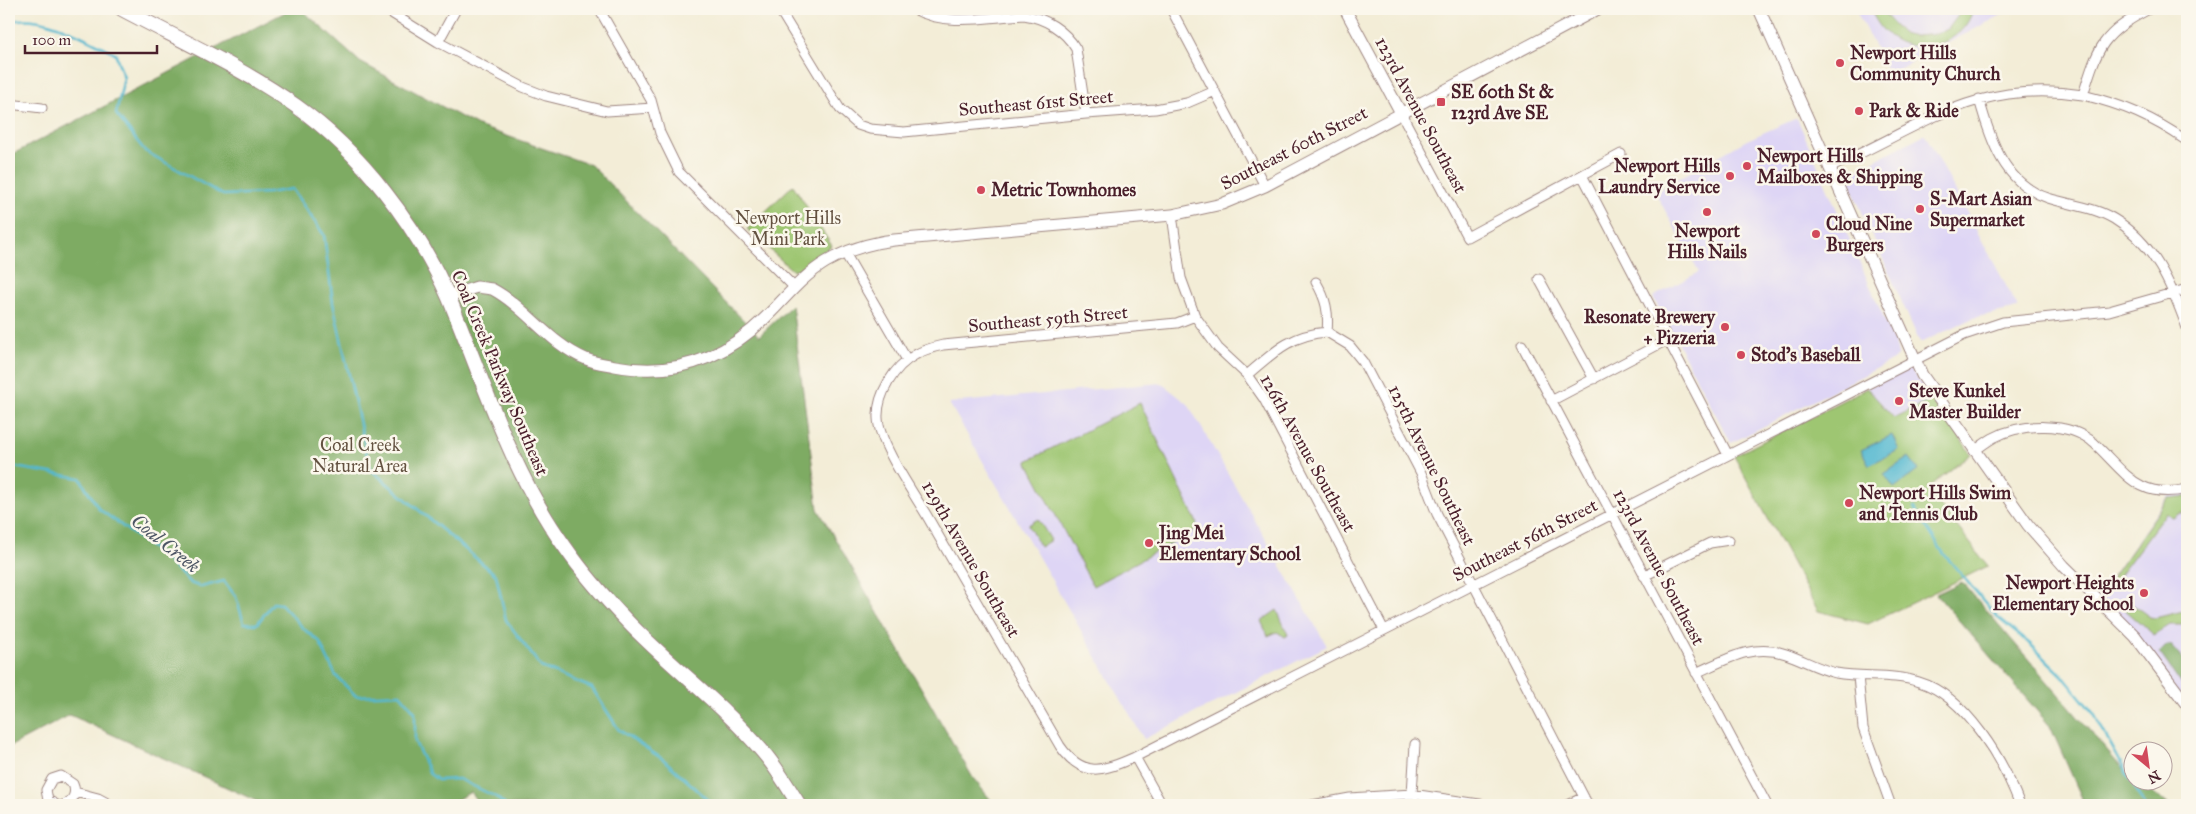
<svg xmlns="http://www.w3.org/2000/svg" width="2196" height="814" viewBox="0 0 2196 814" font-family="'IM FELL Great Primer',serif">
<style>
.built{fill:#ded5f5}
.green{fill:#9ec672;stroke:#74724e}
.forest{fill:#7eab64;stroke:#646548}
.water{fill:#52b8d0;stroke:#4e6c7e}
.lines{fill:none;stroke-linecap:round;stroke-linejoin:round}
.stream{stroke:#52b8d0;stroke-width:2.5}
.minor-casing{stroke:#9e8681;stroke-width:11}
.tertiary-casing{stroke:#9e8681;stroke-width:13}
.primary-casing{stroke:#9e8681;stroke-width:16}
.minor{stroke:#fff;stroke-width:9}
.tertiary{stroke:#fff;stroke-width:11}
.primary{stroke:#fff;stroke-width:14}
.poi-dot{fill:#d1495b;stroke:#fbf7ec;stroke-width:2}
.labels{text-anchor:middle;stroke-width:5;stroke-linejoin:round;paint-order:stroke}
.poi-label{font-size:18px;font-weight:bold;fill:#4a1f2b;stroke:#fbf7ec;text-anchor:start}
.street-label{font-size:18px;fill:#4a1f2b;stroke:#fbf7ec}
.park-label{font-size:18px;fill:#635140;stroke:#fbf7ec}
.water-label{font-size:19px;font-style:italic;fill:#4d5565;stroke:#fbf7ec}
</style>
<rect width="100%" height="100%" fill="#fbf7ec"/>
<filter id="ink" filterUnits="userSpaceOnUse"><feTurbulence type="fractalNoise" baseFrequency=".02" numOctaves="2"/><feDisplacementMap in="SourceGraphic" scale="10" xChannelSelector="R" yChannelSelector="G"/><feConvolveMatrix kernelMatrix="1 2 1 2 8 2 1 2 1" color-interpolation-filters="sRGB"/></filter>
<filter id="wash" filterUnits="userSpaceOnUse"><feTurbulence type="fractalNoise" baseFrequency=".0096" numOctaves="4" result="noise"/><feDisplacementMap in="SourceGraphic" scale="20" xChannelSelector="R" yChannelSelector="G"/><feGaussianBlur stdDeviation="1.12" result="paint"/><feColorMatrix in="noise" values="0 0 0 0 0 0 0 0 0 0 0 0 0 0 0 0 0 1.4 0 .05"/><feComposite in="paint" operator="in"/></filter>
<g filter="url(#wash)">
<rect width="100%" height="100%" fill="#f3edd7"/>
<path class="built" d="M 1855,9 L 2013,9 L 1889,74 Z
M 1797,118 L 1896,346 L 1898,355 L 1893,360 L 1731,443 L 1653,297 L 1699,272 L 1655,192 L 1747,140 Z
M 1925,134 L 2018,308 L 1973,318 L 1920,343 L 1848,180 L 1851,173 Z
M 1908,366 L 1933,399 L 1894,418 L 1867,388 Z
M 1161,383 L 1188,404 L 1327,646 L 1144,739 L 949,403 Z
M 2187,489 L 2187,705 L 2097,598 L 2171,492 Z"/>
<path class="green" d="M 1870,9 L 1880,9 L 1902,33 L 1915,36 L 1936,34 L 1948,29 L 1963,9 L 1973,9 C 1965,43 1922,56 1894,39 C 1882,32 1876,21 1870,9 Z
M 793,185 L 832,246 L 799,269 L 792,270 L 747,229 Z
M 1867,388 L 1894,418 L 1933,399 L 1971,454 L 1927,488 L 1988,566 L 1868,624 L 1818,611 L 1734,456 Z
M 1140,403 L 1197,523 L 1194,531 L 1093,586 L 1027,461 Z
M 2187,496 L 2187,513 L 2180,513 L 2173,518 L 2166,513 L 2108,591 L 2104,589 L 2168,498 Z
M 1038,519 L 1051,540 L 1040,547 L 1028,525 Z
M 2129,602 L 2150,617 L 2155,618 L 2187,610 L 2187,625 L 2170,625 L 2154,635 L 2123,608 L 2124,604 Z
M 1277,610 L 1288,635 L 1285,637 L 1277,632 L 1268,636 L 1261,621 Z"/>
<path class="forest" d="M 291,9 L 301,9 L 360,62 L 478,126 L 591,165 L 759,336 L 792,305 L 818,509 L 973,778 L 995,805 L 479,805 L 471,792 L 447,805 L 265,805 L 70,715 L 9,747 L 9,156 Z
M 1962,582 L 2120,766 L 2133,777 L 2134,782 L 2139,782 L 2168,805 L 2085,805 L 2050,726 L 1936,594 Z
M 2166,645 L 2170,645 L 2187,664 L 2187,692 L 2159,652 Z"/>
<path class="water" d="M 1892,435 L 1899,450 L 1869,465 L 1861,450 Z
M 1909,457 L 1919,470 L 1894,488 L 1884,474 Z"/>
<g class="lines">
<path class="stream" d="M 9,22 C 41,11 86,39 115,53 L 124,78 L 116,114 L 145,151 L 223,195 L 268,193 L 292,189 L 324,235 L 333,303 L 370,469 L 496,575 L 506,620 L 541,667 L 592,688 L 619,730 L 664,760 L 714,805
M 9,466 L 80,478 L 99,509 L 163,556 L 190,583 L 201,587 L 224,581 L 236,597 L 244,623 L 257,624 L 273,603 L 281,604 L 305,630 L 319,641 L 336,676 L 356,696 L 400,694 L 415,712 L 415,742 L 430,774 L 438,780 L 459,779 L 496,797 L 505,805
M 1914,508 L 1944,554 L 1998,618 L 2030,644 L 2062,675 L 2094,714 L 2144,805"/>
</g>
</g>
<g filter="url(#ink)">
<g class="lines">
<g class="minor-casing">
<path id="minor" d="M 385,9 L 438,42 L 523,87 L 546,96 L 607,111 L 653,108
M 599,9 L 651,100 L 660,133 L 679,172 L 794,287
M 779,9 L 840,109 L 858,125 L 870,129 L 904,132 L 1086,114 L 1155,109 L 1187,103 L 1215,91
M 914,9 C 946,27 988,17 1024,15 C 1045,18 1065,30 1076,49 L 1086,114
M 1171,9 L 1265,186
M 438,42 L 456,9
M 2083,95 C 2124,105 2152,117 2187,141
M 1979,99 C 1990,139 2004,184 2048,198 C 2070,205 2094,207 2114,219 C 2154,243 2172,286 2187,328
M 9,104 L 42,108
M 1401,113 L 1467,237 L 1621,154
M 1829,168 C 1921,128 1974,78 2083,95 C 2098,46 2102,34 2149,9
M 1582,175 L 1728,455
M 1172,215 L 1181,278 L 1195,316 L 1218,348 L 1247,375 L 1264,399 L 1384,630
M 845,253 L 907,360
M 1539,279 L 1594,379
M 1316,282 C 1326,299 1329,312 1327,332 L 1350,346 L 1363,362 L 1421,473 L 1437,514 L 1588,805
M 1195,316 L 1177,323 L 943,345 C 934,347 923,350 915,355 C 894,366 877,395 878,418 C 879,444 913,492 927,516 C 971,593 1016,670 1060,746 C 1083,779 1103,771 1135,757 L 1964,335 L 2003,322 L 2109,311 L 2187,289
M 1522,345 L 1767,805
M 1247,375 C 1274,352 1290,335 1327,332
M 1551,401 L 1669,339
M 1974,451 C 1980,447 1986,442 1993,438 C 2021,423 2069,421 2094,443 C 2126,473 2138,500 2187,489
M 1644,576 L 1710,543 L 1729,540
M 1696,673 C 1727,659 1752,643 1786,654 C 1804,660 1818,669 1836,673 C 1863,678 1893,673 1919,682 C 1966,696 2004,762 2020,805
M 1858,676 L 1863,728 L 1890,803
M 1135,757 L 1162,805
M 75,792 L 98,798 L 111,805
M 1412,794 L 1415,744
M 57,805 L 48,800 L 46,790 L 52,779 L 61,776 L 73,784 C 77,793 73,802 63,805
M 1312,805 L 1350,798 L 1412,794 L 1486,805
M 1567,805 L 1584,797"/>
</g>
<g class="tertiary-casing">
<path id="tertiary" d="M 1345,9 L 1401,113
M 1759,9 L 1922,375 L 2028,525 L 2064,566 L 2135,636 L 2187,705
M 448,296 L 477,287 L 492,289 C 526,307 549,344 586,359 C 595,363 605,364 615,366 C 673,377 722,360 764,319 C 785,299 801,277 826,262 C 847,250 869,243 894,240 L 1172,215 L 1222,204 L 1265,186 L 1598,9"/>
</g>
<g class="primary-casing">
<path id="primary" d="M 122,9 C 180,40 243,68 296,106 C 360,151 418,227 449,298 C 484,382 511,472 565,547 C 583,573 605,598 627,621 C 671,667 722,703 763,752 C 777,768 788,787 799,805"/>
</g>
<use href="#minor" class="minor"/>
<use href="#tertiary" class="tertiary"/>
<use href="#primary" class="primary"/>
</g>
</g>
<g class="poi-dot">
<circle cx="1840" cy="63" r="5"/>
<rect x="1436" y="97" width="10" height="10" rx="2.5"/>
<circle cx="1859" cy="111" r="5"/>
<circle cx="1747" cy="166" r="5"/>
<circle cx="1730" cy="176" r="5"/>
<circle cx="981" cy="190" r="5"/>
<circle cx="1920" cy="209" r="5"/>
<circle cx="1707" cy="212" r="5"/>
<circle cx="1816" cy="234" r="5"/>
<circle cx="1725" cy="327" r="5"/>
<circle cx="1741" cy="355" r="5"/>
<circle cx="1899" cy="401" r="5"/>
<circle cx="1849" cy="503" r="5"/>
<circle cx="1149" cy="543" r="5"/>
<circle cx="2144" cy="593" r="5"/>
</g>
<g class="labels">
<g class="poi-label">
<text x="1850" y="59">Newport Hills<tspan x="1850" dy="21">Community Church</tspan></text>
<text x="1451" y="98">SE 60th St &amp;<tspan x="1451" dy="21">123rd Ave SE</tspan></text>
<text x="1869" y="117">Park &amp; Ride</text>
<text x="1757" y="162">Newport Hills<tspan x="1757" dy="21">Mailboxes &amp; Shipping</tspan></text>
<text x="1720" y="172" text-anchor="end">Newport Hills<tspan x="1720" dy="21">Laundry Service</tspan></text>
<text x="991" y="196">Metric Townhomes</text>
<text x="1930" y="205">S-Mart Asian<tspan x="1930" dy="21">Supermarket</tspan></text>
<text x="1826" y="230">Cloud Nine<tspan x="1826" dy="21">Burgers</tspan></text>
<text x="1707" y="237" text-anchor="middle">Newport<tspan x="1707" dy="21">Hills Nails</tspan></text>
<text x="1715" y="323" text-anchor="end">Resonate Brewery<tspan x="1715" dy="21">+ Pizzeria</tspan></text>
<text x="1751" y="361">Stod's Baseball</text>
<text x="1909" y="397">Steve Kunkel<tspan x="1909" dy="21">Master Builder</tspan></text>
<text x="1859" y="499">Newport Hills Swim<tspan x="1859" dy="21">and Tennis Club</tspan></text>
<text x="1159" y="539">Jing Mei<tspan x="1159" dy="21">Elementary School</tspan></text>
<text x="2134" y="589" text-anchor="end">Newport Heights<tspan x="2134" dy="21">Elementary School</tspan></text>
</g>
<g class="street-label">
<text transform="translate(1036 103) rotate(-5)" y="6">Southeast 61st Street</text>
<text transform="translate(1421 115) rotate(62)" y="6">123rd Avenue Southeast</text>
<text transform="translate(1294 148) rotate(-27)" y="6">Southeast 60th Street</text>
<text transform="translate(1048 319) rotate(-5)" y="6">Southeast 59th Street</text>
<text transform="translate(500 373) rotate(67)" y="6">Coal Creek Parkway Southeast</text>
<text transform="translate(1308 453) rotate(61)" y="6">126th Avenue Southeast</text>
<text transform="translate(1432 465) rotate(64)" y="6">125th Avenue Southeast</text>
<text transform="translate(1525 540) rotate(-27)" y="6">Southeast 56th Street</text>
<text transform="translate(971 559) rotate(60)" y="6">129th Avenue Southeast</text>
<text transform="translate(1659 567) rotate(62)" y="6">123rd Avenue Southeast</text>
</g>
<g class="park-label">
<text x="788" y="224">Newport Hills<tspan x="788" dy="21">Mini Park</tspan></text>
<text x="360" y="451">Coal Creek<tspan x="360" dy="21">Natural Area</tspan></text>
</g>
<g class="water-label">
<text transform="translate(166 543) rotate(39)" y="7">Coal Creek</text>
</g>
</g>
<rect width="2196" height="814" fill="none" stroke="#fbf7ec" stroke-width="30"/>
<g transform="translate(2148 766) rotate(151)"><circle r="24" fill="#fbf7ec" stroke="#b4a19f"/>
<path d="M0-4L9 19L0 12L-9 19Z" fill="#d1495b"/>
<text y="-8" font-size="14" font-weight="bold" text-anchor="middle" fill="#4a1f2b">N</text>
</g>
<path d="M25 45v8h132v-8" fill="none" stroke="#4a1f2b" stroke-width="2.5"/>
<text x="32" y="45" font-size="15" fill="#4a1f2b" stroke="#fbf7ec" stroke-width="4" paint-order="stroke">100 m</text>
</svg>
